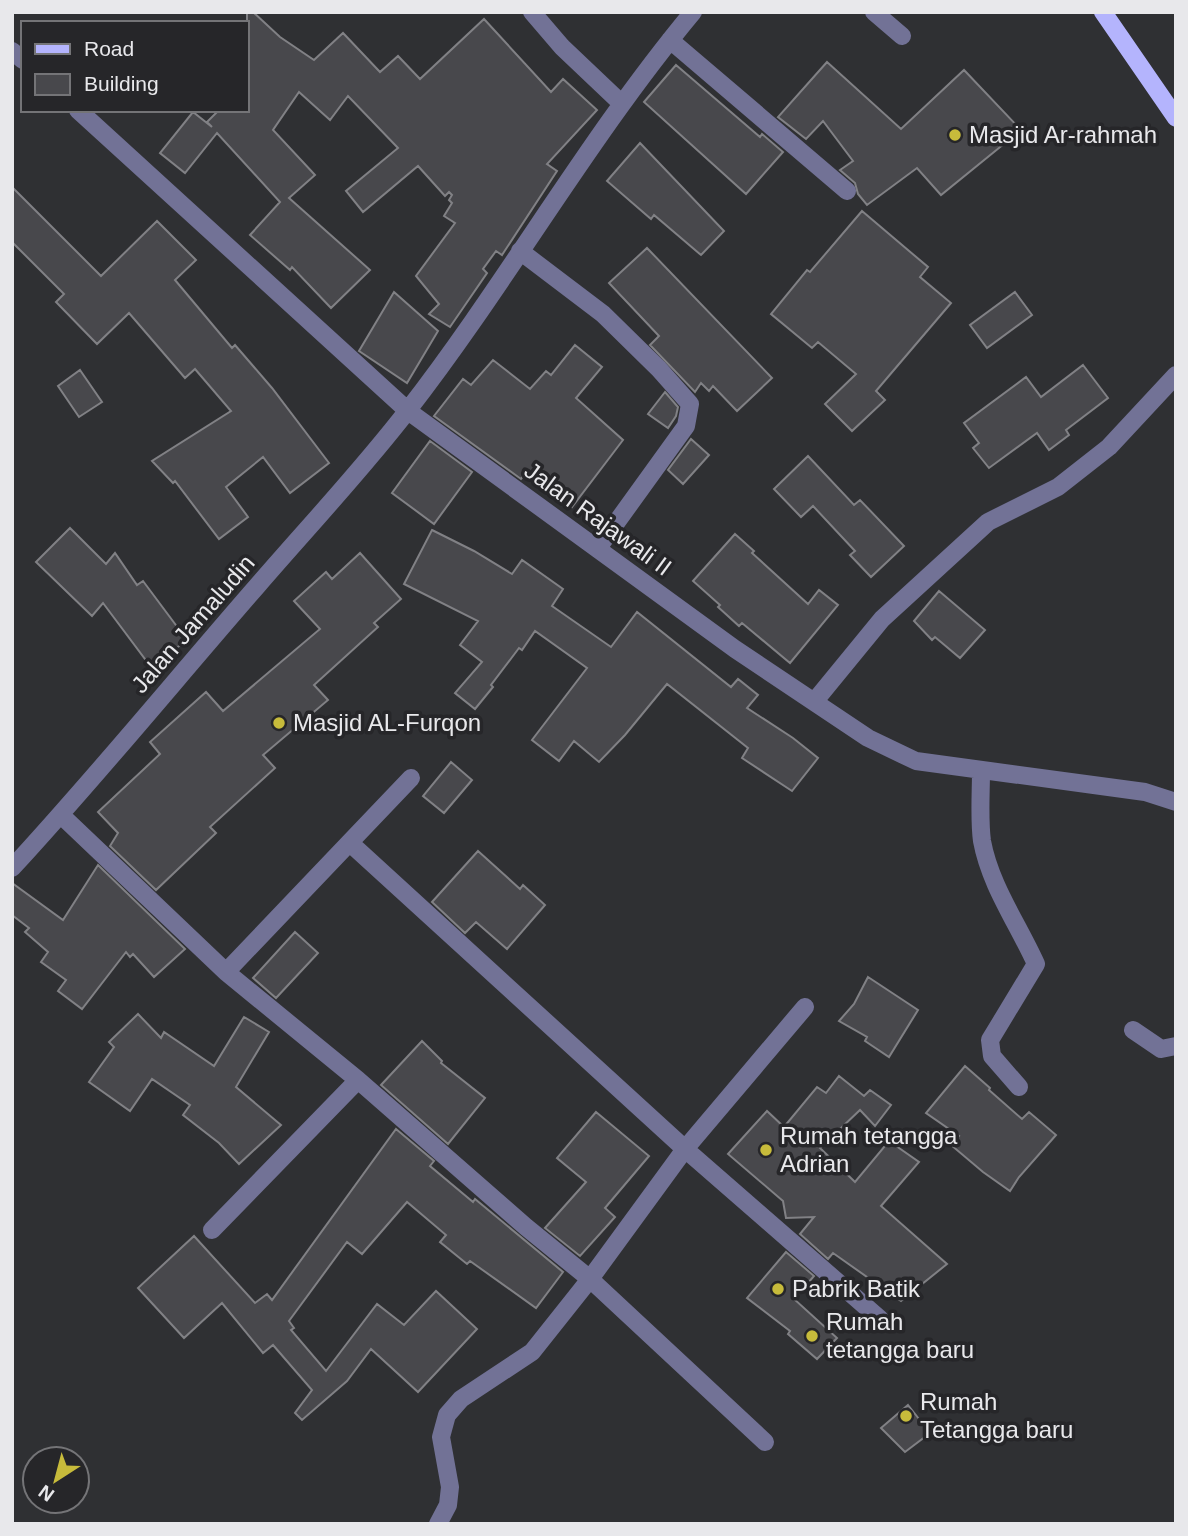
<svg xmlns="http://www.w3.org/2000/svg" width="1188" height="1536" viewBox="0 0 1188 1536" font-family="Arial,sans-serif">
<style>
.building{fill:#48484c;stroke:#818185;stroke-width:2}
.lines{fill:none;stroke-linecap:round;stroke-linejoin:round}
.minor{stroke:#727296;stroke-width:18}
.major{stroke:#b4b4fd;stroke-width:18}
.poi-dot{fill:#c7bb3b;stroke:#262629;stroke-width:2.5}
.labels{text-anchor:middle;stroke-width:7;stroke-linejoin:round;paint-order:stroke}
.poi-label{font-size:24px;fill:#e8e8eb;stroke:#262629;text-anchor:start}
.street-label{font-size:24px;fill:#e8e8eb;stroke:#262629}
</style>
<rect width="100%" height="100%" fill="#2f3033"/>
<path class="building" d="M 247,12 L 253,12 L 280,37 L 314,60 L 343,33 L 380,72 L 398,56 L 420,79 L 484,19 L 551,92 L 563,79 L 597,110 L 547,164 L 557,171 L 502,255 L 496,251 L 483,269 L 487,273 L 450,327 L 429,314 L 439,304 L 416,276 L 455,223 L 444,216 L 452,203 L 449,200 L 452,195 L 449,192 L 445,196 L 418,166 L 363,212 L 346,191 L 398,148 L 348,96 L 330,120 L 299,92 L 273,130 L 315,175 L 289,198 L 370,270 L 331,308 L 292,267 L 290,270 L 250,235 L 280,202 L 217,133 L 185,173 L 160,153 L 193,112 L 212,127 L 207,122 L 219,110 L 247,110 Z
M 827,62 L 901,129 L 964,70 L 1021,130 L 941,195 L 917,168 L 867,205 L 858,194 L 855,183 L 840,170 L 853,161 L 823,121 L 806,139 L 778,117 Z
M 676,65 L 760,137 L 762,134 L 783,152 L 746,194 L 644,102 Z
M 640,143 L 724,231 L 701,255 L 654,215 L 651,219 L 607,181 Z
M 12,187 L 101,276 L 157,221 L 196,260 L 175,280 L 232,348 L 235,345 L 272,388 L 329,463 L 290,493 L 263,457 L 226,487 L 248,517 L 219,539 L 175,481 L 173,483 L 152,461 L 231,411 L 195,369 L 185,378 L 129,313 L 97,344 L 56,302 L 64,294 L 12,242 Z
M 862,211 L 928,267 L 920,277 L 951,303 L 876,391 L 885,400 L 852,431 L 825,404 L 856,374 L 818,342 L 812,348 L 771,314 L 807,270 L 810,272 Z
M 647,248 L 772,378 L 737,411 L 713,386 L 709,391 L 701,383 L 695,392 L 650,345 L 659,336 L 609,283 Z
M 394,292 L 438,331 L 407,383 L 359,351 Z
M 1015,292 L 1032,315 L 987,348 L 970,325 Z
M 575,345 L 602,367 L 576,398 L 623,440 L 572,507 L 526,473 L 521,479 L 434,416 L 463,379 L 471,385 L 493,360 L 530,389 L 546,371 L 551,375 Z
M 1083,365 L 1108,398 L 1066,430 L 1069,435 L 1049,450 L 1037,433 L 989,468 L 973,448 L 979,443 L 964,423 L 1026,377 L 1041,397 Z
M 80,370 L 102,402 L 79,417 L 58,386 Z
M 665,392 L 678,407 L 676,416 L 668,428 L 648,414 Z
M 691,439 L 709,455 L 683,484 L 668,470 Z
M 430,441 L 472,472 L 434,524 L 392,493 Z
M 808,456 L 854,505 L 860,500 L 904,546 L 871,577 L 850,555 L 855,551 L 813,506 L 801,517 L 774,489 Z
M 70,528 L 106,564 L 115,553 L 137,585 L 143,581 L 187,640 L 151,667 L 103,603 L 92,616 L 36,562 Z
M 432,530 L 474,551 L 512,574 L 522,560 L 563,589 L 552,606 L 611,647 L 637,612 L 731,687 L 738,679 L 758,695 L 747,708 L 793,738 L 818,758 L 792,791 L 742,758 L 748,748 L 667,684 L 625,735 L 599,762 L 574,741 L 559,761 L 532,740 L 587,668 L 535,631 L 522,650 L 519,648 L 491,685 L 493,687 L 475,709 L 455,693 L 482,662 L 460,645 L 478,621 L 404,584 Z
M 735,534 L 754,551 L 752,553 L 808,604 L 819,590 L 838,605 L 790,663 L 742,623 L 739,626 L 718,607 L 720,605 L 693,581 Z
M 360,553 L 401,599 L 374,623 L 378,627 L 314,685 L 328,700 L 263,755 L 275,768 L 210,827 L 216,833 L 156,890 L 110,846 L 118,833 L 98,812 L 160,754 L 150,742 L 206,692 L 223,711 L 320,629 L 294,601 L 326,572 L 332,579 Z
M 939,591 L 985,630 L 960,658 L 935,637 L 932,640 L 914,621 Z
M 451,762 L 472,780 L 444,813 L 423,796 Z
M 478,851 L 520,889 L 523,885 L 545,905 L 507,949 L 476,922 L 465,933 L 432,902 Z
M 98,865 L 185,949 L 154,977 L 133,954 L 130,957 L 126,952 L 82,1009 L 58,991 L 66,980 L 41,962 L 48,952 L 25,932 L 29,928 L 12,915 L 12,883 L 63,920 Z
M 295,932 L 318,953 L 276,998 L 253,978 Z
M 868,977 L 918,1010 L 889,1057 L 865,1041 L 867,1037 L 839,1021 L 854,1004 Z
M 138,1014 L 161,1038 L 164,1032 L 214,1066 L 244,1017 L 269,1032 L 236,1087 L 281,1125 L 239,1164 L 219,1143 L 183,1115 L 190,1105 L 152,1079 L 130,1111 L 89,1082 L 114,1047 L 109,1042 Z
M 422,1041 L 442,1061 L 441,1063 L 485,1098 L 448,1144 L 381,1085 Z
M 965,1066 L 990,1088 L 989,1090 L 1022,1119 L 1029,1112 L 1056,1135 L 1019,1177 L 1010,1191 L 983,1172 L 951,1145 L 959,1136 L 926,1113 Z
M 839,1076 L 864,1096 L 870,1090 L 891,1105 L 875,1126 L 860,1110 L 820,1148 L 855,1182 L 889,1141 L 919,1162 L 881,1206 L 947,1264 L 901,1301 L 833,1253 L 828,1259 L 800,1234 L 814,1217 L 786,1218 L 783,1201 L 728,1154 L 767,1111 L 784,1127 L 817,1087 L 826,1093 Z
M 596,1112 L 649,1156 L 605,1208 L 615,1217 L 580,1256 L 545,1228 L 586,1182 L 557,1158 Z
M 396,1129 L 434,1161 L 430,1166 L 473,1202 L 475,1199 L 563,1272 L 536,1308 L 470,1261 L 467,1264 L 440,1242 L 446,1235 L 407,1202 L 362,1254 L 347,1242 L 289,1321 L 294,1328 L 291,1330 L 326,1371 L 377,1304 L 404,1325 L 436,1291 L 477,1329 L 418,1392 L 371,1349 L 347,1381 L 302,1420 L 295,1413 L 312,1390 L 273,1345 L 263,1353 L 222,1303 L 184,1338 L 138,1288 L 194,1236 L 255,1303 L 267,1294 L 272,1300 Z
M 786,1252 L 814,1276 L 794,1299 L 837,1338 L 817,1359 L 788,1334 L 790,1331 L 747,1298 Z
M 908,1405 L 930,1433 L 905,1452 L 881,1428 Z"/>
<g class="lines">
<path class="minor" d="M 532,12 L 562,47 L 621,103
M 874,12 L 902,36
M 670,40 L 847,191
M 12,51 L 23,60
M 78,110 L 408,411 L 735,649 L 868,738 L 916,761 L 1145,792 L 1176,802
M 520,251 L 603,314 L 659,369 L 690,404 L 686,426 L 598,548
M 814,702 L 882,619 L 988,522 L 1058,487 L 1109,447 L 1176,375
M 981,771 C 981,793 979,819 982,841 C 990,885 1018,924 1036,964 L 990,1040 L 992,1056 L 1019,1087
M 61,815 L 226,972 L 358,1080 L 526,1227 L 590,1279 L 765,1442
M 350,843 L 685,1149 L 880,1319
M 12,868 C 97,776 176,679 258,585 C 308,527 361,471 408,410 C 508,281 588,138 693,12
M 226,972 L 411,778
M 1133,1030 L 1161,1049 L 1176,1046
M 212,1230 L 358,1080
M 438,1524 L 448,1505 L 450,1487 L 441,1437 L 447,1415 L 461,1399 L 532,1352 L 590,1279 L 685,1149 L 805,1007"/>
<path class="major" d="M 1103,12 L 1176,118"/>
</g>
<g class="poi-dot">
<circle cx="955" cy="135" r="7"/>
<circle cx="279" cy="723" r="7"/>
<circle cx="766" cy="1150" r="7"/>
<circle cx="778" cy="1289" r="7"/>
<circle cx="812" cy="1336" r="7"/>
<circle cx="906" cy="1416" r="7"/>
</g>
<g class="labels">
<g class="poi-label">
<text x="969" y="143">Masjid Ar-rahmah</text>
<text x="293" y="731">Masjid AL-Furqon</text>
<text x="780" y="1144">Rumah tetangga<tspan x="780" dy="28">Adrian</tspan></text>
<text x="792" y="1297">Pabrik Batik</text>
<text x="826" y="1330">Rumah<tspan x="826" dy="28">tetangga baru</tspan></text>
<text x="920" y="1410">Rumah<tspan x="920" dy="28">Tetangga baru</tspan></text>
</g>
<g class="street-label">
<text transform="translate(598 519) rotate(36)" y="8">Jalan Rajawali II</text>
<text transform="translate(193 624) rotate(-49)" y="8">Jalan Jamaludin</text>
</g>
</g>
<rect width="1188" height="1536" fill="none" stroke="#e8e8eb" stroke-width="28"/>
<rect x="21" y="21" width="228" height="91" fill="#262629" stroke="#747477" stroke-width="2"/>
<rect x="35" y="44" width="35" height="10" fill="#b4b4fd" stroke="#747477" stroke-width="2"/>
<text x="84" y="56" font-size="21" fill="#e8e8eb">Road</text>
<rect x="35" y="74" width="35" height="21" fill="#48484c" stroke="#747477" stroke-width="2"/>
<text x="84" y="91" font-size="21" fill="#e8e8eb">Building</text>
<g transform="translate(56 1480) rotate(216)"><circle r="33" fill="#262629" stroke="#747477" stroke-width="2"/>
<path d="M0-5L12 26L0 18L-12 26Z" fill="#c7bb3b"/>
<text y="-10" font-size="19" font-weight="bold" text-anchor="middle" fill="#e8e8eb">N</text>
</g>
</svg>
